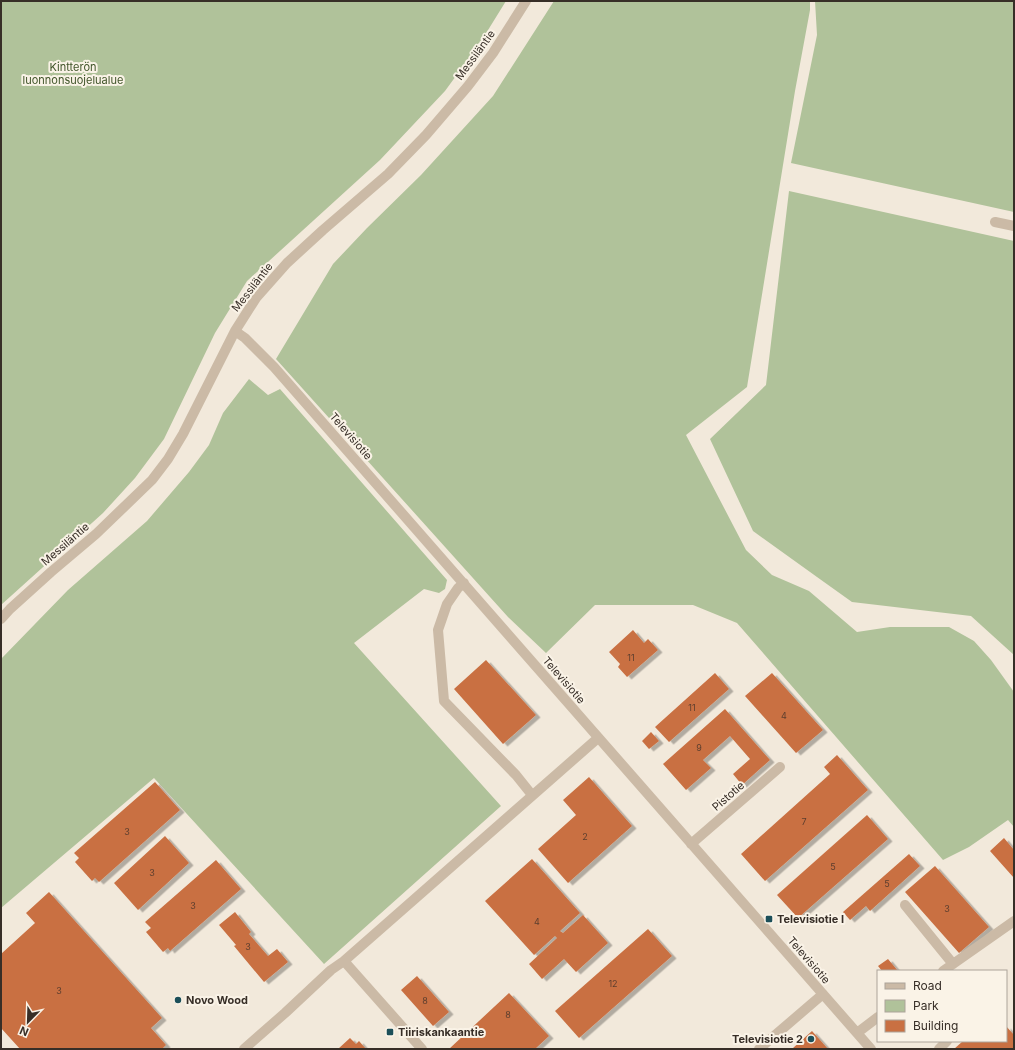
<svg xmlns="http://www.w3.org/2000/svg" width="1015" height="1050" viewBox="0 0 1015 1050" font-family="Inter,sans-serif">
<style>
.green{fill:#b0c29a}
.building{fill:#c97042;filter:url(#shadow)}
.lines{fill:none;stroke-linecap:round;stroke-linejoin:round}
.minor{stroke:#cbbaa6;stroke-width:10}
.poi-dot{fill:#1c4f59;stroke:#faf3e7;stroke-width:1.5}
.labels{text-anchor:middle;stroke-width:4;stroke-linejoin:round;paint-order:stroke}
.number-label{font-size:9px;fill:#5c3e2e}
.street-label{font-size:11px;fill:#372e27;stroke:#faf3e7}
.park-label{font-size:11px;fill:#41552a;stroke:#faf3e7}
.poi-label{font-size:11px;font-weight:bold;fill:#372e27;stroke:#faf3e7;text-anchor:start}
</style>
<defs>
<filter id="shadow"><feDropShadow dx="4.5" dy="2.5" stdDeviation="0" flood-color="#0004"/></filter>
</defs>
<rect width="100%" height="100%" fill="#f2e9db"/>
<path class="green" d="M 1,1 L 506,1 L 480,43 L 445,91 L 380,160 L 247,281 L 215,333 L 164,439 L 135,478 L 103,513 L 1,605 Z
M 554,1 L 810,1 L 810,10 L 795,91 L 747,387 L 686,435 L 746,550 L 772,575 L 809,591 L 857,632 L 890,627 L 949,627 L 974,641 L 991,660 L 1014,692 L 1014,827 L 1008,820 L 969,847 L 943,860 L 737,623 L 693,605 L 595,605 L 546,653 L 508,617 L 276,359 L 333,264 L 367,228 L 421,175 L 493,96 Z
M 815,1 L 1014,1 L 1014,212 L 791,163 L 817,35 Z
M 789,191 L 1014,241 L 1014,655 L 971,616 L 852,602 L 817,577 L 753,531 L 710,439 L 766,385 Z
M 249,379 L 268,395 L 280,389 L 447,580 L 445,589 L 439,593 L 424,589 L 354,643 L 501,806 L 324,964 L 154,778 L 1,908 L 1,659 L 68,590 L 147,521 L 189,472 L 209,445 L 223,413 Z"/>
<path class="building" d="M 633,630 L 644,643 L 648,639 L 658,650 L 627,677 L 618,667 L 620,664 L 609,652 Z
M 486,660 L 536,715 L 503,744 L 454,689 Z
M 715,673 L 729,689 L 669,742 L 655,727 Z
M 772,673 L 823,730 L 796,753 L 745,696 Z
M 725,709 L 770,760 L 742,785 L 733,774 L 750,759 L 730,736 L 703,760 L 711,768 L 686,790 L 663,764 Z
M 651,732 L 659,741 L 649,749 L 642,741 Z
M 837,755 L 868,790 L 765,881 L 741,854 L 830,774 L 824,767 Z
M 589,777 L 632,826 L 568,883 L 538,849 L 576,815 L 563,800 Z
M 155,782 L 180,810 L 99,882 L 95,878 L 92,881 L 75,862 L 79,858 L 74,853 Z
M 867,815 L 888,839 L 798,918 L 777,895 Z
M 165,836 L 189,863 L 138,910 L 114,883 Z
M 1004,838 L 1014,850 L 1014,878 L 990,851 Z
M 909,854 L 920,866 L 870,911 L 866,906 L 850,920 L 843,912 Z
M 532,859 L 580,913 L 560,931 L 563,933 L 583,915 L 608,943 L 576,972 L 564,959 L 542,979 L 529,964 L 557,938 L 555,936 L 534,955 L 485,901 Z
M 216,860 L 241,889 L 170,951 L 168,948 L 163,952 L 146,932 L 151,928 L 145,922 Z
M 935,866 L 989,927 L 959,953 L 905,892 Z
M 49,892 L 162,1018 L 151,1028 L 166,1045 L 162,1049 L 20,1049 L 1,1028 L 1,954 L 35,923 L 26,913 Z
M 235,912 L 251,932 L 249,934 L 268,956 L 277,949 L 288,962 L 264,982 L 234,946 L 236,945 L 219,925 Z
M 648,929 L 672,956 L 579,1038 L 555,1011 Z
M 888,959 L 898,971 L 882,971 L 878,966 Z
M 417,976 L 449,1012 L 433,1026 L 401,990 Z
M 509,993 L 549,1036 L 535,1049 L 449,1049 Z
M 1006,1026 L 1014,1035 L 1014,1049 L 954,1049 L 963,1041 L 1006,1041 Z
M 812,1031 L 828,1049 L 793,1049 L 793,1048 Z
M 350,1038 L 356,1044 L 359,1041 L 366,1049 L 338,1049 Z"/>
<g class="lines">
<path class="minor" d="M 995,222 L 1014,226
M 235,331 L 245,338 L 274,367 C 473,594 672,822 871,1049
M 464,583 L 458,588 L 447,604 L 438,630 L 444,701 L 516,775 L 532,795
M 1,619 L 10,609 L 51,572 L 96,534 L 152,480 L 168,459 L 183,434 L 235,331 L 256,298 L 287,263 L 323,230 L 388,174 L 426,135 L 468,86 L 493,53 L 526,1
M 691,844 L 780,767
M 905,905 L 953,964
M 943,971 L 1014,921
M 857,1033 L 878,1017
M 244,1049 L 285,1013 L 331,970 L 344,961
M 422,1049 L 344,961 L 598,738
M 759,1049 L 823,994
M 939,1049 L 947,1041"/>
</g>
<g class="poi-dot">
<rect x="765" y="915" width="8" height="8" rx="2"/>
<circle cx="178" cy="1000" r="4"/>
<rect x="386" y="1028" width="8" height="8" rx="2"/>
<circle cx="811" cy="1039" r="4"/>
</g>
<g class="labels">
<g class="number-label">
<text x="631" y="661">11</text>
<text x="692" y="711">11</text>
<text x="784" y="719">4</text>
<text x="699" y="751">9</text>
<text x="804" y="825">7</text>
<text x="127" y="835">3</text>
<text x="585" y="840">2</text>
<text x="833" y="870">5</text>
<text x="152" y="876">3</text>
<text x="887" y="887">5</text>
<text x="193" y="909">3</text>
<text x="947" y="912">3</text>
<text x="537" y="925">4</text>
<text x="248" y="950">3</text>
<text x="613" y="987">12</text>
<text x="59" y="994">3</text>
<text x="425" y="1004">8</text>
<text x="508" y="1018">8</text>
</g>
<g class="street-label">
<text transform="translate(475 55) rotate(-54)" y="4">Messiläntie</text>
<text transform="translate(252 287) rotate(-52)" y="4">Messiläntie</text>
<text transform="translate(351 436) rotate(49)" y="4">Televisiotie</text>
<text transform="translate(65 544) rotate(-41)" y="4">Messiläntie</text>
<text transform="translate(564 680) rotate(49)" y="4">Televisiotie</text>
<text transform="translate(728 796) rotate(-41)" y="4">Pistotie</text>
<text transform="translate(809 960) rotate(49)" y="4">Televisiotie</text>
</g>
<g class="park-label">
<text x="73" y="71">Kintterön<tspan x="73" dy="13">luonnonsuojelualue</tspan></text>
</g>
<g class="poi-label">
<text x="777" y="923">Televisiotie I</text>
<text x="186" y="1004">Novo Wood</text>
<text x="398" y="1036">Tiiriskankaantie</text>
<text x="803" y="1043" text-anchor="end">Televisiotie 2</text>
</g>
</g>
<rect width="1015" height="1050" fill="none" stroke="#372e27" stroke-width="4"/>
<rect x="877" y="970" width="130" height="72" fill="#faf3e7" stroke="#aca49a"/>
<rect x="885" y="983" width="20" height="6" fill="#cbbaa6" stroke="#aca49a"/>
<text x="913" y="990" font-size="12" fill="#372e27">Road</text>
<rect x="885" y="1000" width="20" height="12" fill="#b0c29a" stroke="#aca49a"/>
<text x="913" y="1010" font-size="12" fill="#372e27">Park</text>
<rect x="885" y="1020" width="20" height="12" fill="#c97042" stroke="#aca49a"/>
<text x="913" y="1030" font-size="12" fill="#372e27">Building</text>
<g transform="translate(28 1022) rotate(203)" stroke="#faf3e7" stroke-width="3" paint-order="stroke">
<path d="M0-3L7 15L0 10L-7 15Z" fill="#372e27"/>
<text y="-6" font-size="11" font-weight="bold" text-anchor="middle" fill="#372e27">N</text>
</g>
</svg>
